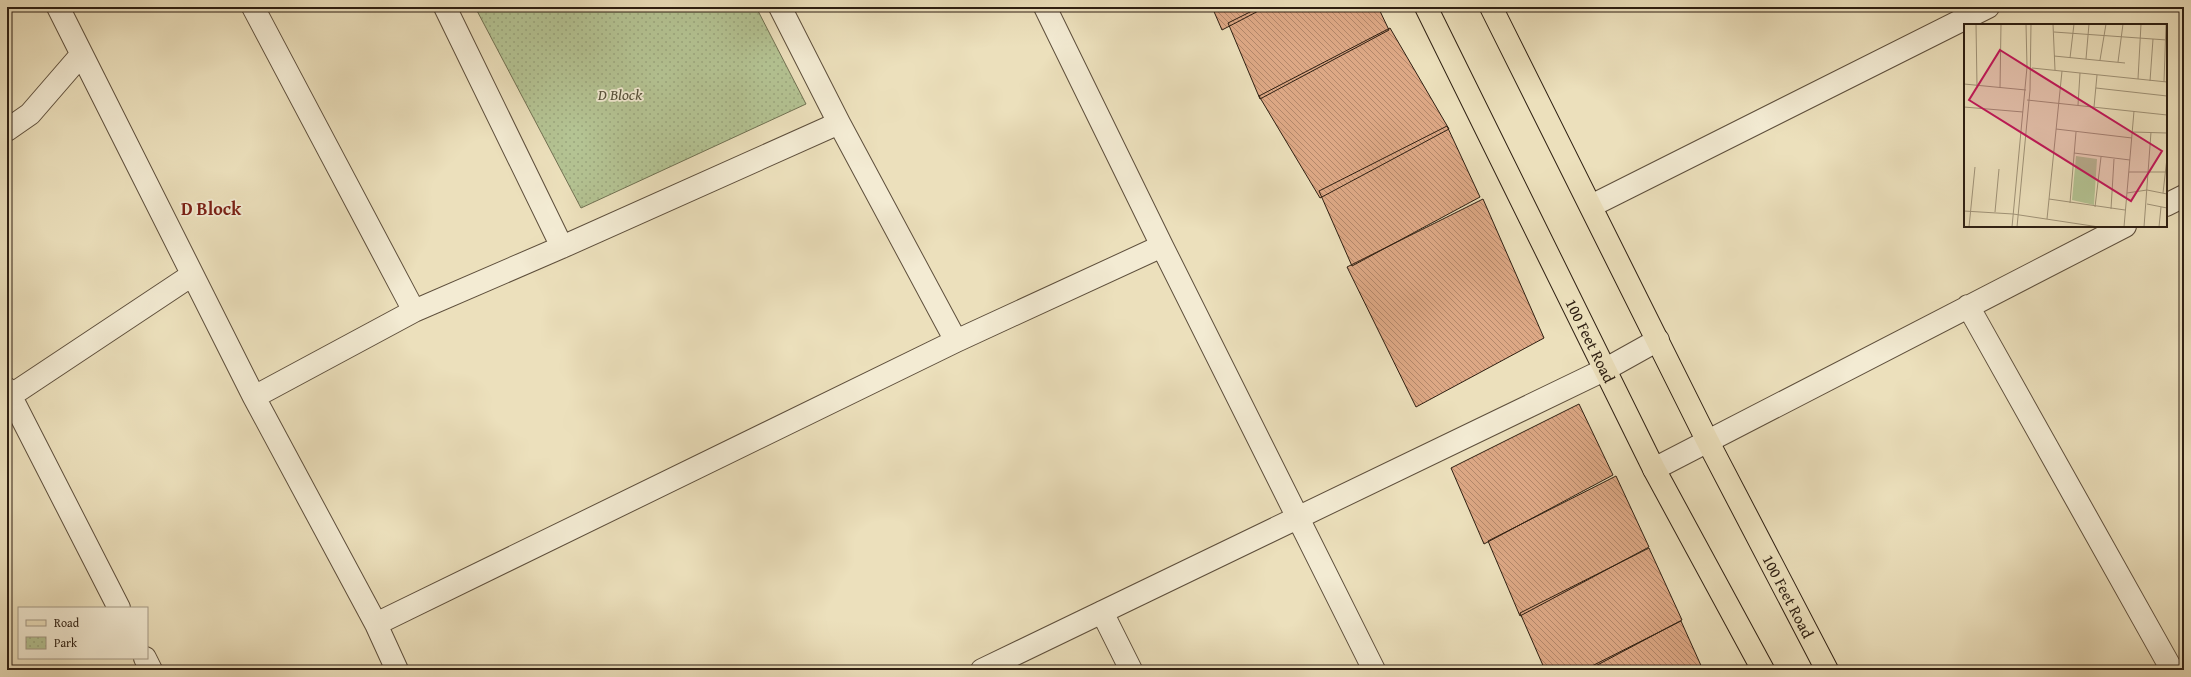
<svg xmlns="http://www.w3.org/2000/svg" width="2191" height="677" viewBox="0 0 2191 677" font-family="'Gentium Book Plus',serif">
<style>
.park{fill:url(#park-dots);stroke:#717152}
.building{fill:url(#building-back-hatch);stroke:#2e1f12}
.lines{fill:none;stroke-linecap:round;stroke-linejoin:round}
.minor-casing{stroke:#5e4f3c;stroke-width:24}
.major-casing{stroke:#2e1f12;stroke-width:24}
.minor{stroke:#f3ebd3;stroke-width:22}
.major{stroke:#ece0bc;stroke-width:22}
.labels{text-anchor:middle;stroke-width:3.5;stroke-linejoin:round;paint-order:stroke}
.park-label{font-size:16px;font-style:italic;fill:#565039;stroke:#f3ebd3}
.street-label{font-size:16px;fill:#2e1f12;stroke:#f3ebd3}
.quarter-label{font-size:18px;font-weight:bold;fill:#7a1f14;stroke:#f3ebd3}
.inset-road{fill:none;stroke:#a09378;stroke-width:1}
.view{fill:#c2185b;fill-opacity:0.15;stroke:#c2185b;stroke-width:2}
.inset-edge{fill:none;stroke:#2e1f12;stroke-width:2}
</style>
<defs>
<pattern id="park-dots" width="8" height="8" patternUnits="userSpaceOnUse"><rect width="8" height="8" fill="#b4c393"/><path d="M2 2h.1M6 6h.1" fill="none" stroke="#9ba77e" stroke-width="1.8" stroke-linecap="round"/></pattern>
<pattern id="building-back-hatch" width="6" height="6" patternUnits="userSpaceOnUse"><rect width="6" height="6" fill="#dda885"/><path d="M-1 5l2 2M0 0l6 6M5-1l2 2" fill="none" stroke="#b4886b"/></pattern>
</defs>
<rect width="100%" height="100%" fill="#ece0bc"/>
<filter id="stains"><feTurbulence type="fractalNoise" baseFrequency=".005" numOctaves="4"/><feColorMatrix values="0 0 0 0 .2 0 0 0 0 .09 0 0 0 0 .02 0 0 0 .5 -.17"/></filter>
<radialGradient id="worn" r=".72"><stop offset=".6" stop-color="#630" stop-opacity="0"/><stop offset="1" stop-color="#630" stop-opacity=".3"/></radialGradient>
<path class="park" d="M 475,7 L 756,7 L 806,104 L 581,208 Z"/>
<path class="building" d="M 1212,7 L 1266,7 L 1222,30 Z
M 1260,7 L 1378,7 L 1389,30 L 1260,99 L 1228,23 Z
M 1390,28 L 1449,129 L 1320,198 L 1259,96 Z
M 1447,126 L 1480,197 L 1352,266 L 1319,191 Z
M 1483,199 L 1544,338 L 1416,407 L 1347,267 Z
M 1579,404 L 1613,475 L 1484,544 L 1451,468 Z
M 1616,476 L 1649,547 L 1520,616 L 1488,541 Z
M 1649,548 L 1682,620 L 1588,670 L 1545,670 L 1520,613 Z
M 1681,621 L 1703,670 L 1584,670 Z"/>
<g class="lines">
<g class="minor-casing">
<path id="minor" d="M 58,7 L 254,397 L 376,624 L 397,670
M 253,7 L 414,311
M 445,7 L 562,247
M 780,7 L 839,123 L 956,341
M 1045,7 L 1162,246 L 1374,670
M 7,130 L 30,114 L 81,55
M 2166,205 L 2184,196
M 1591,206 L 1988,7
M 1968,306 L 2172,670
M 7,389 L 119,608
M 254,397 L 414,311 L 562,247 L 839,123
M 7,398 L 192,275
M 1654,469 L 2125,226
M 1102,612 L 1131,670
M 376,624 L 956,341 L 1162,246
M 145,658 L 151,670
M 982,670 L 1606,369 L 1658,340"/>
</g>
<g class="major-casing">
<g id="major">
<path id="s1" d="M 1426,7 L 1654,469 L 1763,670"/>
<path id="s2" d="M 1491,7 L 1707,440 L 1827,670"/>
</g>
</g>
<use href="#minor" class="minor"/>
<use href="#major" class="major"/>
</g>
<g class="labels">
<g class="park-label">
<text x="620" y="100">D Block</text>
</g>
<g class="street-label">
<text dy="6" stroke="none"><textPath href="#s1" startOffset="372">100 Feet Road</textPath></text>
<text dy="6" stroke="none"><textPath href="#s2" startOffset="660">100 Feet Road</textPath></text>
</g>
<g class="quarter-label">
<text x="211" y="215">D Block</text>
</g>
</g>
<g transform="translate(1964 24)">
<rect width="203" height="203" fill="#ece0bc"/>
<path d="M 112,132 L 133,135 L 130,181 L 108,176 Z" fill="#b4c393"/>
<path class="inset-road" d="M 12,0 L 13,62M 89,0 L 91,46M 90,8 L 203,16M 90,32 L 161,39M 106,34 L 110,0M 122,35 L 125,0M 136,36 L 142,0M 154,38 L 159,0M 68,44 L 203,58M 174,55 L 177,0M 186,57 L 189,15M 200,58 L 202,0M 0,60 L 62,66M 36,64 L 37,0M 132,64 L 203,72M 63,76 L 203,91M 114,81 L 116,49M 0,83 L 59,88M 130,83 L 133,51M 92,105 L 168,114M 168,108 L 203,109M 110,129 L 166,136M 165,148 L 203,148M 163,169 L 183,166 L 203,170M 199,169 L 203,134M 85,175 L 161,186M 106,179 L 112,108M 183,180 L 203,184M 131,183 L 137,133M 147,185 L 150,135M 0,187 L 49,190 L 135,203M 31,188 L 35,145M 83,195 L 98,47M 5,203 L 11,143M 48,203 L 63,43 L 62,0M 53,203 L 66,66 L 67,0M 160,203 L 170,87M 180,203 L 187,108M 195,203 L 197,183"/>
<path class="view" d="M 36,26 L 198,127 L 167,177 L 5,76 Z"/>
<rect width="203" height="203" class="inset-edge"/>
</g>
<rect width="2191" height="677" fill="none" stroke="#ece0bc" stroke-width="24"/>
<rect x="8" y="8" width="2175" height="661" fill="none" stroke="#2e1f12" stroke-width="2"/>
<rect x="12" y="12" width="2167" height="653" fill="none" stroke="#2e1f12"/>
<rect x="18" y="607" width="130" height="52" fill="#f3ebd3" stroke="#a49986"/>
<rect x="26" y="620" width="20" height="6" fill="#ece0bc" stroke="#a49986"/>
<text x="54" y="627" font-size="12" fill="#2e1f12">Road</text>
<rect x="26" y="637" width="20" height="12" fill="url(#park-dots)" stroke="#a49986"/>
<text x="54" y="647" font-size="12" fill="#2e1f12">Park</text>
<rect width="100%" height="100%" filter="url(#stains)"/>
<rect width="100%" height="100%" fill="url(#worn)"/>
</svg>
